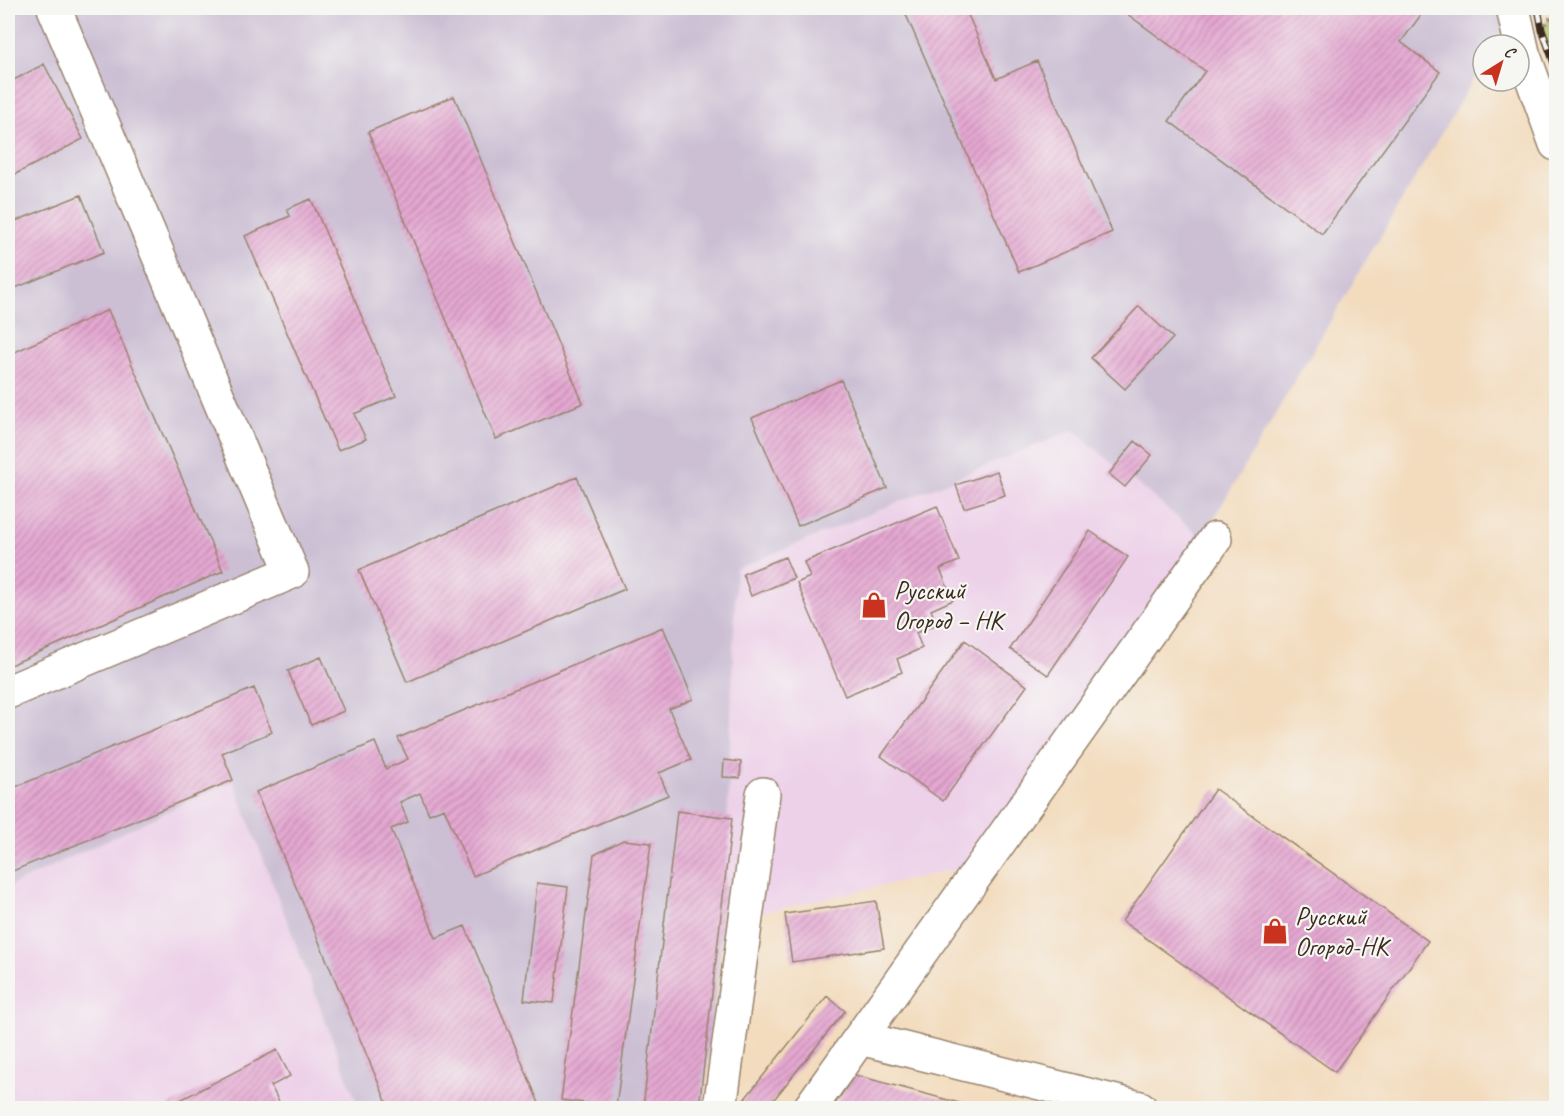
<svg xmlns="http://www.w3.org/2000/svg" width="1564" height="1116" viewBox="0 0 1564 1116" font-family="Caveat,sans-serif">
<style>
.built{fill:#edd1e9}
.industrial{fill:#ccbfd4}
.grass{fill:#b1c468;stroke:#767743;stroke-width:1.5}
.building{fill:url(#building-hatch)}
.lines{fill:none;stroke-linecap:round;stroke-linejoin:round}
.minor-casing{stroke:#97836e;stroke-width:36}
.path{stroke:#97836e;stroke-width:4;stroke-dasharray:1.5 4.5;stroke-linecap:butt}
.minor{stroke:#fff;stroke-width:33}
.rail-casing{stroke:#3b2a1e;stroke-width:7}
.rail{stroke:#f6f6f2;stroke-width:4.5;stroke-dasharray:14;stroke-linecap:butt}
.labels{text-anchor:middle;stroke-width:4.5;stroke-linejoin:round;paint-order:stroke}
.poi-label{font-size:26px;fill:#3b2a1e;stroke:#f6f6f2;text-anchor:start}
</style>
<defs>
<pattern id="building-hatch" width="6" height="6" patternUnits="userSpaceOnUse" patternTransform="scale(1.5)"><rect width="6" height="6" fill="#e5a8d2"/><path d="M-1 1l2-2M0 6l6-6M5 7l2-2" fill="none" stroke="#bb89aa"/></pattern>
</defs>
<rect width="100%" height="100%" fill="#f6f6f2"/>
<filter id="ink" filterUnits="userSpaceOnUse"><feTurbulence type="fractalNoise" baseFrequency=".0167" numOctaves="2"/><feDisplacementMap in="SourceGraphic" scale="12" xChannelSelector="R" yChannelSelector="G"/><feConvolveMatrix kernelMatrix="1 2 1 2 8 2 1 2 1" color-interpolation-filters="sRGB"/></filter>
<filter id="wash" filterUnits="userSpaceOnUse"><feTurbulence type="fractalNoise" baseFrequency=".008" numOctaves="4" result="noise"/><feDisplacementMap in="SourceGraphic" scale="24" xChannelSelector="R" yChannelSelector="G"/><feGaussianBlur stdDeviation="1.35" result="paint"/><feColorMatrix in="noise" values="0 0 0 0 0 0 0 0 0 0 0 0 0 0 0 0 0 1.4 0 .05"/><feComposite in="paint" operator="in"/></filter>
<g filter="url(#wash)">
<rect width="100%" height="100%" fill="#f3dcbe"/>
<path class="built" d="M 1073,430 L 1202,538 L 975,865 L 724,921 L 736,569 Z
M 233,780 L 359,1108 L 8,1108 L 8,887 Z"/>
<path class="industrial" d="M 8,8 L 1500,8 L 1504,28 L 1494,45 L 1483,45 L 1483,63 L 1202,538 L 1073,430 L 736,569 L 724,921 L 703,1108 L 359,1108 L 233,780 L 8,887 Z"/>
<path class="grass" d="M 1556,10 L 1556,69 L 1542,30 Z"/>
<g id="blocks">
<path class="building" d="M 903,8 L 965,8 L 996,79 L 1037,61 L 1112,232 L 1019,272 Z
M 1119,8 L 1426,8 L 1401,42 L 1440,72 L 1322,234 L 1169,121 L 1205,71 Z
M 44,64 L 83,139 L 8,178 L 8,83 Z
M 454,96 L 583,403 L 496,439 L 368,132 Z
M 81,195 L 104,252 L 8,291 L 8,224 Z
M 311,199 L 396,396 L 354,414 L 366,439 L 338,450 L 245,236 L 290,216 L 287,209 Z
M 1139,306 L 1173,338 L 1125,389 L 1091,358 Z
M 108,310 L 223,571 L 8,666 L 8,355 Z
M 841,380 L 887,488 L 798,526 L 752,418 Z
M 1135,441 L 1152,455 L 1125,487 L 1109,474 Z
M 997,471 L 1005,495 L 964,508 L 956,485 Z
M 577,477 L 625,589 L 407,682 L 359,570 Z
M 937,506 L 959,561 L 940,569 L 953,600 L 931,610 L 937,624 L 916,633 L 922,648 L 897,659 L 902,672 L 845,696 L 797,583 L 810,577 L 804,562 Z
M 1090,531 L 1128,557 L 1048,675 L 1010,649 Z
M 785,557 L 794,578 L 751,596 L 743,574 Z
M 663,627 L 693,699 L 669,709 L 691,760 L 659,773 L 668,795 L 473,876 L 444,808 L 429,814 L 420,793 L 400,802 L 408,822 L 391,829 L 436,938 L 465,926 L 541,1108 L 389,1108 L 256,792 L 375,742 L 386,769 L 408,759 L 398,738 Z
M 965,640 L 1027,686 L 943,801 L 881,756 Z
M 321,657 L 344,711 L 311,725 L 288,671 Z
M 254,688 L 272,732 L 222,753 L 233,780 L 8,873 L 8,790 Z
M 724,760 L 741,762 L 740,778 L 723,777 Z
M 1215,789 L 1428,941 L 1335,1072 L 1122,921 Z
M 677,811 L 732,818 L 699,1108 L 643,1108 Z
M 623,840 L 651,843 L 616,1107 L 561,1100 L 594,855 Z
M 537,883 L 568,887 L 554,1003 L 524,1000 Z
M 876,901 L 884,948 L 792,962 L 785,914 Z
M 827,996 L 845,1011 L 767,1108 L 742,1108 L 739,1106 Z
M 277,1050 L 290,1076 L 271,1086 L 282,1108 L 165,1108 Z
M 855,1075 L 978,1108 L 832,1108 Z"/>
</g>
</g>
<g filter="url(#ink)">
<use href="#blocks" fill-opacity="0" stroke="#97836e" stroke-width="1.5"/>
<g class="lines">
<g class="minor-casing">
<path id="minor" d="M 1513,8 L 1523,53 L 1556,144
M 8,692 L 292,572 L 54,8
M 860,1038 L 1140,1108
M 720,1108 L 763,794
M 810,1108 L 1215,539"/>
</g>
<path class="path" d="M 1546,24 L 1556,10"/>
<use href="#minor" class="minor"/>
<g class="rail-casing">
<path id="rail" d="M 1538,8 L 1542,30 L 1556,69"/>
</g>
<use href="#rail" class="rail"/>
</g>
</g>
<defs>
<g id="shop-bare" transform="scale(2.07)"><path d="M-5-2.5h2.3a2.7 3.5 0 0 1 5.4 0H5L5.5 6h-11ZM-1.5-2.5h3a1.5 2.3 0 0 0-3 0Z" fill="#c8321e" stroke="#f6f6f2" stroke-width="2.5" paint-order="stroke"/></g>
</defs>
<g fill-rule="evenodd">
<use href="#shop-bare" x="874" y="605"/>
<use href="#shop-bare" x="1275" y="931"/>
</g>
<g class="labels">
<g class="poi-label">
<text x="894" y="599">Русский<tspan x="894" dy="30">Огород – НК</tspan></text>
<text x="1295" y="925">Русский<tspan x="1295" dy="30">Огород-НК</tspan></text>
</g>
</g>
<rect width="1564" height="1116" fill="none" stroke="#f6f6f2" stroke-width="30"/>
<g transform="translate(1501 63) rotate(37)"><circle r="28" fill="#f6f6f2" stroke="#aba49d" stroke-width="1.5"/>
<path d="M0-4.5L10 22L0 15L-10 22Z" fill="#c8321e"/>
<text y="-9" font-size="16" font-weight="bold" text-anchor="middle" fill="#3b2a1e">С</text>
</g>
</svg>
